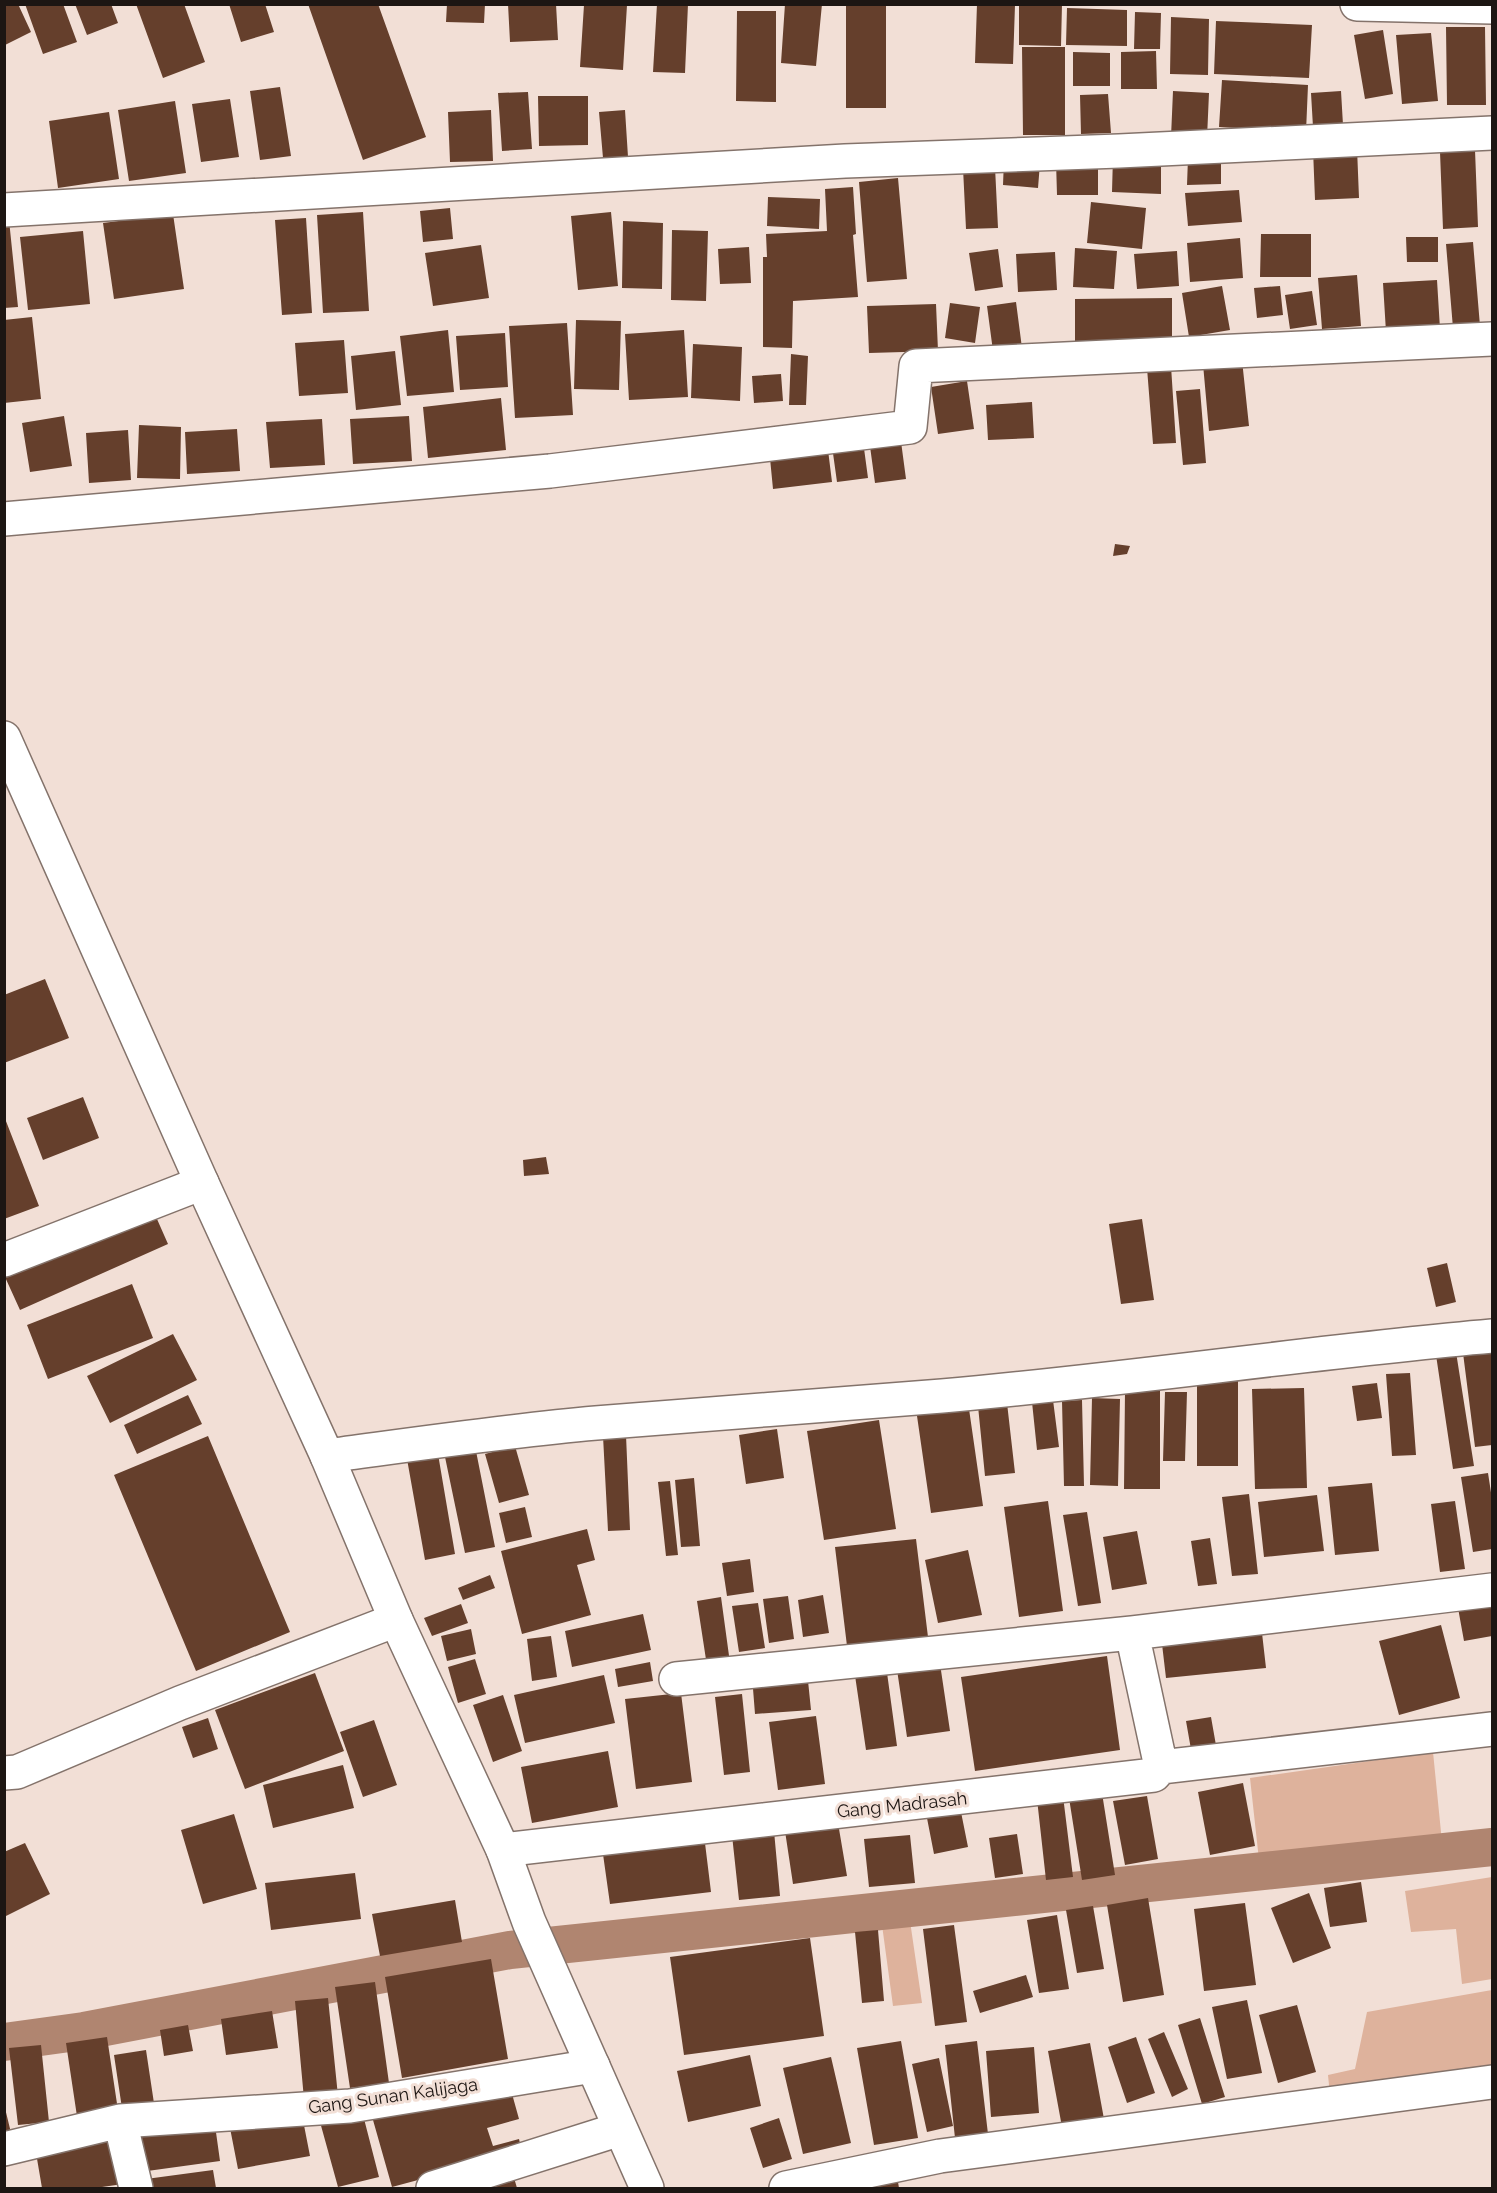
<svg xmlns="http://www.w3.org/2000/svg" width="1497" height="2193" viewBox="0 0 1497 2193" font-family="Raleway,sans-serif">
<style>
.green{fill:#deb29c}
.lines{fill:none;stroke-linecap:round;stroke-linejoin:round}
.canal{stroke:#b08570;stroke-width:38}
.building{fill:#653f2c}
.street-casing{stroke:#84736b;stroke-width:36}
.primary-casing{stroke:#84736b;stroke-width:36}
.street{stroke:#fff;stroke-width:33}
.primary{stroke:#fff;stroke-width:33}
.labels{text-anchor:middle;stroke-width:6;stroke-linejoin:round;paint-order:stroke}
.street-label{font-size:18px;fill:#1d1613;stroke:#f2dfd6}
</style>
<rect width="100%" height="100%" fill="#f2dfd6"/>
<path class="green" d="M 1433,1752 L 1442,1842 L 1259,1860 L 1250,1778 Z
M 1492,1877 L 1492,1979 L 1462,1984 L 1456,1929 L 1411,1932 L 1405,1891 Z
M 910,1921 L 922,2003 L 893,2006 L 882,1925 Z
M 1492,1990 L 1492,2073 L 1330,2095 L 1328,2075 L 1355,2069 L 1367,2012 Z"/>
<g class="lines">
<path class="canal" d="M 4,2042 L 84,2031 L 510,1950 L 1492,1847"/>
</g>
<path class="building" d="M 5,4 L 18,4 L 31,32 L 5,45 Z
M 25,4 L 63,4 L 77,42 L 43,54 Z
M 75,4 L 111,4 L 118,23 L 87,35 Z
M 136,4 L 184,4 L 205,62 L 163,78 Z
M 229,4 L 265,4 L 274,32 L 241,42 Z
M 308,4 L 378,4 L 426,137 L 363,160 Z
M 447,4 L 485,4 L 484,23 L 446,22 Z
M 508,4 L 556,4 L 558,40 L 510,42 Z
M 657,4 L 688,4 L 685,73 L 653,72 Z
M 785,4 L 822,4 L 816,66 L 781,63 Z
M 846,4 L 886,4 L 886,108 L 846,108 Z
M 977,4 L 1015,5 L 1013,64 L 975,63 Z
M 1019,4 L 1062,4 L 1061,46 L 1019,45 Z
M 584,5 L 627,5 L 623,70 L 580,67 Z
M 1067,8 L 1127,10 L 1127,46 L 1066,45 Z
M 737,11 L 776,11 L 776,102 L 736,101 Z
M 1135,12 L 1161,13 L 1160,49 L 1134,49 Z
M 1171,17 L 1209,19 L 1208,75 L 1170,74 Z
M 1216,21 L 1312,25 L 1309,78 L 1214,74 Z
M 1446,27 L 1485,27 L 1486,105 L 1447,105 Z
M 1383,30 L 1393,94 L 1365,99 L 1354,35 Z
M 1431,33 L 1438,101 L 1402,104 L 1396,35 Z
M 1022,47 L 1065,47 L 1065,135 L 1023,135 Z
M 1156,51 L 1157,89 L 1121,89 L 1121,52 Z
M 1073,52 L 1110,53 L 1110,86 L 1073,86 Z
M 1222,80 L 1308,85 L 1306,132 L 1219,127 Z
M 280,87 L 291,156 L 260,160 L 250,91 Z
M 1173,91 L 1209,93 L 1207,138 L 1171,137 Z
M 1341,91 L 1343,125 L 1313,127 L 1311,93 Z
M 528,92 L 532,149 L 502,151 L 498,93 Z
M 1108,94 L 1111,133 L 1081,134 L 1080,95 Z
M 538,96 L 588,96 L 588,145 L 539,146 Z
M 230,99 L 239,157 L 201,162 L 192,104 Z
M 175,101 L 186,173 L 129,181 L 118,110 Z
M 491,110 L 493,161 L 450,162 L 448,112 Z
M 625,110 L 628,157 L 603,158 L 599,112 Z
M 109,112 L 119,179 L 58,188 L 49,121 Z
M 1357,148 L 1359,198 L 1315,200 L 1313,149 Z
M 1475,150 L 1478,227 L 1443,229 L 1440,152 Z
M 1113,156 L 1161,157 L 1161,194 L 1112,192 Z
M 1221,157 L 1221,184 L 1187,185 L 1188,158 Z
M 1004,160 L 1040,163 L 1038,188 L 1003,185 Z
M 1056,161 L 1098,161 L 1098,195 L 1057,195 Z
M 995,167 L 998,228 L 966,229 L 963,168 Z
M 898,178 L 907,279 L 867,282 L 859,182 Z
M 853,187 L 856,234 L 853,235 L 858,297 L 793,301 L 792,348 L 763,347 L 763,257 L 767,257 L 766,234 L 827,231 L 825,189 Z
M 1239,190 L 1242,222 L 1188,226 L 1185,193 Z
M 768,197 L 820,199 L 819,229 L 767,226 Z
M 1091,202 L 1146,208 L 1142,249 L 1087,243 Z
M 450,208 L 453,239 L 423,242 L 420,211 Z
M 363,212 L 369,311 L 323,313 L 317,215 Z
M 611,212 L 618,286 L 578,290 L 571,216 Z
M 173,214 L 184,289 L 114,299 L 103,223 Z
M 306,218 L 312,313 L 282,315 L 275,220 Z
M 9,220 L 18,307 L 4,308 L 4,221 Z
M 623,221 L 663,223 L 662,289 L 622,288 Z
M 672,230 L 708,231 L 706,301 L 671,300 Z
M 83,231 L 90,304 L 28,310 L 20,237 Z
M 1261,234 L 1311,234 L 1311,277 L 1260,277 Z
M 1406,237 L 1438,237 L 1438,262 L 1407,262 Z
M 1240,238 L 1243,278 L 1190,282 L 1187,243 Z
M 1473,242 L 1480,326 L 1453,328 L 1446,244 Z
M 481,245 L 489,298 L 433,306 L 425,253 Z
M 749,247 L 751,283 L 720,284 L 718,249 Z
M 1075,248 L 1117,251 L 1114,289 L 1073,287 Z
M 998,249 L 1003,287 L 975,291 L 969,253 Z
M 1177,251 L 1179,286 L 1137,289 L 1134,254 Z
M 1055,252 L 1057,290 L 1018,292 L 1016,254 Z
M 1357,275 L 1361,326 L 1322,329 L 1318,278 Z
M 1437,280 L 1440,329 L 1386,332 L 1383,283 Z
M 1222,286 L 1230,330 L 1189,337 L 1182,293 Z
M 1280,286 L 1283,315 L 1257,318 L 1254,288 Z
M 1312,291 L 1317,325 L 1290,329 L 1285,295 Z
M 1172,298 L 1172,341 L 1075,341 L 1075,299 Z
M 1016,302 L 1022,348 L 993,351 L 987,306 Z
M 950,303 L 980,307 L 975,343 L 945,338 Z
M 936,304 L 938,351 L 869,353 L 867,306 Z
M 32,317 L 41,399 L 4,403 L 4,320 Z
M 576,320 L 621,321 L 619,390 L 574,389 Z
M 567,323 L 573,415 L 515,418 L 509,326 Z
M 448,330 L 454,392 L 407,396 L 400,336 Z
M 684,330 L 688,397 L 629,400 L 625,334 Z
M 505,333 L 508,387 L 460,390 L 456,336 Z
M 344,340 L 348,393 L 299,396 L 295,343 Z
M 693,344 L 742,347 L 740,401 L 691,398 Z
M 395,351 L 401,405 L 356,410 L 351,356 Z
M 791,354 L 808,356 L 806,405 L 789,405 Z
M 1242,360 L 1249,426 L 1209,431 L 1203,364 Z
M 1171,366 L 1176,443 L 1153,444 L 1147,368 Z
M 781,374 L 783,401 L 754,403 L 752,376 Z
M 967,381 L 974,429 L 938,434 L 931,387 Z
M 1200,389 L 1206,463 L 1183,465 L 1176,391 Z
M 501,398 L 506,450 L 428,458 L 423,407 Z
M 1032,402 L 1034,438 L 988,440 L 986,405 Z
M 64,416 L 72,466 L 30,472 L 22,423 Z
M 409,416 L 412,461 L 353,464 L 350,419 Z
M 322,419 L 325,465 L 270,468 L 266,422 Z
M 139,425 L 181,427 L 180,479 L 137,478 Z
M 237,429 L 240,471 L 187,474 L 185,432 Z
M 128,430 L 131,480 L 89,483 L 86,433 Z
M 900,434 L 906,479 L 875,483 L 869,439 Z
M 863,441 L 868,478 L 837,482 L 832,446 Z
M 827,442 L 832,482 L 773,489 L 769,448 Z
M 1115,544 L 1130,546 L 1127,554 L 1113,556 Z
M 45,979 L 69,1038 L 4,1063 L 4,995 Z
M 83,1097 L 99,1138 L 43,1160 L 27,1118 Z
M 4,1116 L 39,1206 L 4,1219 Z
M 546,1157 L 549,1174 L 524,1176 L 523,1160 Z
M 153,1210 L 168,1244 L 20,1310 L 5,1277 Z
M 1142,1219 L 1154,1300 L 1121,1304 L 1109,1224 Z
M 1447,1263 L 1456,1302 L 1436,1307 L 1427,1268 Z
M 132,1284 L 153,1338 L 48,1379 L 27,1325 Z
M 173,1334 L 197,1380 L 110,1423 L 87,1376 Z
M 1492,1349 L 1492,1445 L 1475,1447 L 1463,1353 Z
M 1456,1352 L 1474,1466 L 1453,1469 L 1436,1355 Z
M 1410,1373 L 1416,1455 L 1392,1456 L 1386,1374 Z
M 1238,1381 L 1238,1466 L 1197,1466 L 1197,1382 Z
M 1377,1383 L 1382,1418 L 1357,1421 L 1352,1386 Z
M 1304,1388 L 1307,1488 L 1255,1489 L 1252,1389 Z
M 1125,1391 L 1160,1391 L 1160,1489 L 1124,1489 Z
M 1165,1392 L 1187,1392 L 1185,1461 L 1163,1461 Z
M 188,1395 L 202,1424 L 137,1454 L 124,1425 Z
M 1092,1398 L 1120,1399 L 1118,1486 L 1090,1485 Z
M 1053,1400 L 1059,1447 L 1037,1450 L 1032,1402 Z
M 1082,1400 L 1084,1486 L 1064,1486 L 1062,1401 Z
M 968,1402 L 983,1506 L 931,1513 L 916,1409 Z
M 1007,1403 L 1015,1473 L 985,1476 L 978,1406 Z
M 879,1420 L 896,1529 L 824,1540 L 807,1431 Z
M 777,1429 L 784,1478 L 746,1484 L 739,1435 Z
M 626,1435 L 630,1530 L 608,1531 L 603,1436 Z
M 208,1436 L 290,1632 L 196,1671 L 114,1475 Z
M 515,1446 L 529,1495 L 499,1503 L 485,1454 Z
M 476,1451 L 495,1547 L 465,1553 L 445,1457 Z
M 438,1454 L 455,1554 L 425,1560 L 407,1459 Z
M 1488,1473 L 1492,1499 L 1492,1549 L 1473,1552 L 1461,1477 Z
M 694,1478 L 700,1546 L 681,1547 L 675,1480 Z
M 670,1481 L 678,1555 L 666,1556 L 658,1482 Z
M 1372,1483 L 1379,1551 L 1335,1555 L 1328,1487 Z
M 1249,1494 L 1258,1574 L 1232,1576 L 1222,1497 Z
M 1317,1495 L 1324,1551 L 1264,1557 L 1258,1502 Z
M 1048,1501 L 1063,1611 L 1019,1617 L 1004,1507 Z
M 1455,1501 L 1465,1569 L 1440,1572 L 1431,1504 Z
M 525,1507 L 532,1537 L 506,1543 L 499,1513 Z
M 1087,1512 L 1101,1603 L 1078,1606 L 1063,1515 Z
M 587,1529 L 595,1560 L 577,1565 L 591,1615 L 522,1634 L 501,1551 Z
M 1137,1531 L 1147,1584 L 1112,1590 L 1103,1537 Z
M 1210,1538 L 1217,1584 L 1198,1586 L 1191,1541 Z
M 916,1539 L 928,1637 L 847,1646 L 835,1547 Z
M 968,1550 L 982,1615 L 938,1623 L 925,1560 Z
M 750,1559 L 754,1592 L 727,1596 L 722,1563 Z
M 490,1575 L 495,1588 L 463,1600 L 458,1588 Z
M 823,1595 L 829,1633 L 803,1637 L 798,1600 Z
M 788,1596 L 794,1639 L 769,1643 L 763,1599 Z
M 721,1597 L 730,1663 L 707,1666 L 697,1601 Z
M 758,1603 L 765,1648 L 739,1652 L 732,1606 Z
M 461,1604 L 468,1623 L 432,1636 L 424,1618 Z
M 1492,1605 L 1492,1636 L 1464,1641 L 1458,1608 Z
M 643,1614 L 651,1650 L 572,1667 L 565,1631 Z
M 1441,1625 L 1460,1698 L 1399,1715 L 1379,1641 Z
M 471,1629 L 476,1654 L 447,1661 L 441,1636 Z
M 1262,1633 L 1266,1668 L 1166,1678 L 1162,1644 Z
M 551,1636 L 557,1677 L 532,1681 L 527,1639 Z
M 1107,1656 L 1120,1750 L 975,1771 L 961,1677 Z
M 939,1657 L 950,1731 L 907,1737 L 896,1663 Z
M 885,1658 L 897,1746 L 866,1750 L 853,1662 Z
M 475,1659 L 486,1694 L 458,1703 L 448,1667 Z
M 650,1662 L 653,1681 L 618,1687 L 615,1669 Z
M 807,1671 L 811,1710 L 755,1714 L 752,1676 Z
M 315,1673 L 344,1751 L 245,1789 L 215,1710 Z
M 604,1675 L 615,1723 L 525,1743 L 514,1695 Z
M 681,1693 L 692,1782 L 636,1789 L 625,1699 Z
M 742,1694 L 750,1772 L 724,1775 L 715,1697 Z
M 503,1695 L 522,1751 L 493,1762 L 473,1705 Z
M 816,1716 L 825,1784 L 778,1790 L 769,1722 Z
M 1211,1717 L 1217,1751 L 1192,1755 L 1186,1721 Z
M 208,1718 L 218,1749 L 193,1758 L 182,1727 Z
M 374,1720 L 397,1785 L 363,1797 L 340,1732 Z
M 608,1751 L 618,1807 L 532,1823 L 521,1767 Z
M 343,1765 L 354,1808 L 273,1828 L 263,1785 Z
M 1243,1783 L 1255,1846 L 1210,1855 L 1198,1792 Z
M 1102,1793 L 1115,1875 L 1082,1880 L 1069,1798 Z
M 1063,1796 L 1073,1877 L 1046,1880 L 1037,1799 Z
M 1147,1796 L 1158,1859 L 1125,1865 L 1113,1801 Z
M 960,1807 L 968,1847 L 934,1854 L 926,1813 Z
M 234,1814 L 257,1889 L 203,1904 L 181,1830 Z
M 838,1823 L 847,1876 L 793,1884 L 785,1831 Z
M 774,1831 L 780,1896 L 739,1900 L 732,1835 Z
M 1017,1834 L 1023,1874 L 995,1878 L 989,1838 Z
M 704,1835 L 711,1892 L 610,1904 L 602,1847 Z
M 910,1835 L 915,1883 L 869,1887 L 864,1839 Z
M 25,1843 L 50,1894 L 4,1917 L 4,1852 Z
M 355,1873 L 361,1919 L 271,1930 L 265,1883 Z
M 1361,1882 L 1367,1922 L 1330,1927 L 1324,1888 Z
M 1309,1893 L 1331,1948 L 1293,1963 L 1271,1908 Z
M 1148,1898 L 1164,1995 L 1123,2002 L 1107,1905 Z
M 455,1900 L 462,1942 L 380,1956 L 372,1914 Z
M 1245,1903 L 1256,1985 L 1204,1991 L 1194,1909 Z
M 1093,1906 L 1104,1969 L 1077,1973 L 1066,1910 Z
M 1057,1915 L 1069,1989 L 1039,1993 L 1027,1920 Z
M 954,1925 L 967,2022 L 935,2026 L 923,1929 Z
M 878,1930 L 884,2001 L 862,2003 L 855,1932 Z
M 810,1938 L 824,2036 L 684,2055 L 670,1957 Z
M 491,1959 L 508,2059 L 402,2078 L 385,1977 Z
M 1026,1975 L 1033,1997 L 980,2013 L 973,1991 Z
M 375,1982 L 389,2083 L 350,2088 L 335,1987 Z
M 328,1998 L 338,2096 L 304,2099 L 295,2001 Z
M 1247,2000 L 1262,2073 L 1227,2079 L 1212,2007 Z
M 1297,2005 L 1316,2072 L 1278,2083 L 1259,2015 Z
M 272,2011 L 278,2048 L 226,2055 L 221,2019 Z
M 1200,2018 L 1225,2097 L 1202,2104 L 1178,2025 Z
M 188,2025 L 193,2051 L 164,2056 L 160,2030 Z
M 1164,2032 L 1188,2089 L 1172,2097 L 1148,2039 Z
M 107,2037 L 119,2117 L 78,2123 L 66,2043 Z
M 1136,2037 L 1155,2093 L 1127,2103 L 1108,2047 Z
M 901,2041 L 918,2138 L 874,2145 L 857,2048 Z
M 977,2041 L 988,2134 L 955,2138 L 945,2045 Z
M 1090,2043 L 1104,2119 L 1062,2127 L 1048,2051 Z
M 41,2045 L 49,2122 L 18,2125 L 9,2048 Z
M 1034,2047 L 1039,2113 L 991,2117 L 986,2051 Z
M 146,2050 L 155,2110 L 123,2115 L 114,2055 Z
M 750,2055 L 761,2106 L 688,2122 L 677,2071 Z
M 831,2057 L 851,2143 L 803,2154 L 783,2068 Z
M 939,2058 L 953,2126 L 927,2132 L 912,2064 Z
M 509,2083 L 519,2119 L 487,2128 L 493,2146 L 519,2139 L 522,2152 L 392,2187 L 373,2120 Z
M 4,2104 L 12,2137 L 4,2138 Z
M 362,2111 L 379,2177 L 338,2187 L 320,2122 Z
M 302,2115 L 310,2156 L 238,2169 L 230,2128 Z
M 214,2118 L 220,2161 L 140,2172 L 134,2128 Z
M 779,2118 L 792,2159 L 763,2168 L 750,2128 Z
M 114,2134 L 123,2184 L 95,2188 L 42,2188 L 35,2147 Z
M 213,2170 L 216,2188 L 147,2188 L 146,2179 Z
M 512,2171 L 517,2188 L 454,2188 Z
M 897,2176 L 899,2188 L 850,2188 Z"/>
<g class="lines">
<g class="street-casing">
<path id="street" d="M 1357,4 L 1492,7
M 4,210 L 845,161 L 1119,151 L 1492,133
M 4,519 L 550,471 L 910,427 L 916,366 L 1492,339
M 4,1260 L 202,1183
M 327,1456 C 417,1444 506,1431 596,1423 C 711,1413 827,1406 942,1396 C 1126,1380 1309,1352 1492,1336
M 676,1679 L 1132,1633 L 1492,1590
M 1161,1767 L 1492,1729
M 4,1773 L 17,1772 L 180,1703 L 396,1620
M 503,1850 L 1154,1775 L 1161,1767 L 1132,1633
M 120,2121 L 136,2188
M 4,2149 L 120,2121 L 350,2106 L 593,2066
M 433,2188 L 620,2129
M 786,2188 L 940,2156 L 1492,2082"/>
</g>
<g class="primary-casing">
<path id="primary" d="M 4,738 L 202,1183 L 327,1456 L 396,1620 L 503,1850 L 529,1922 L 647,2188"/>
</g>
<use href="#street" class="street"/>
<use href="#primary" class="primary"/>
</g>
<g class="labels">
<g class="street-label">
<text transform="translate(902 1805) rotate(-6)" y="6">Gang Madrasah</text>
<text transform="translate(393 2096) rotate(-8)" y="6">Gang Sunan Kalijaga</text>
</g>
</g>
<rect width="1497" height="2193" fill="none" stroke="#1d1613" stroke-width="12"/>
</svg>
